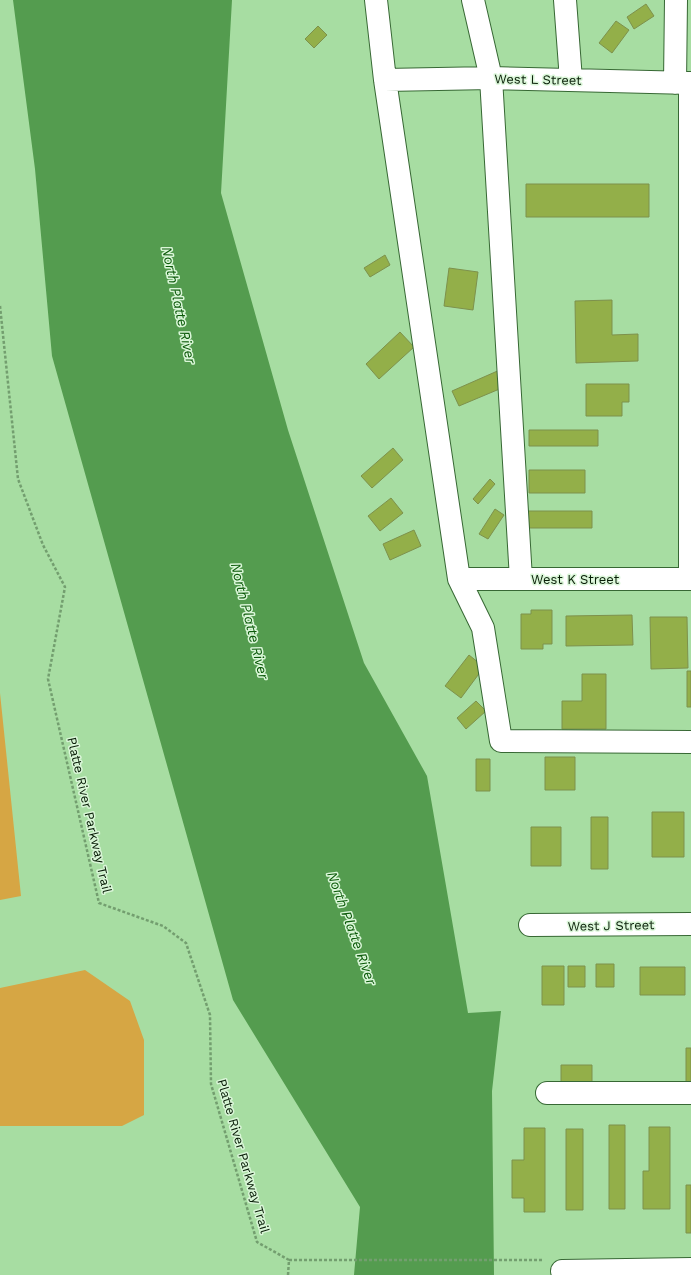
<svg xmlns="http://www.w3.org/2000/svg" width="691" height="1275" viewBox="0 0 691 1275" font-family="'Work Sans',sans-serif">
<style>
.green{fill:#d6a644}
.water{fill:#549c4f}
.building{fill:#93af49;stroke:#7d914c}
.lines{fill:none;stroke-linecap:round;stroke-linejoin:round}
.minor-casing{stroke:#376834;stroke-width:24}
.path{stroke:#739e6f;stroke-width:2.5;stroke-dasharray:3 2;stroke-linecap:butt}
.minor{stroke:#fff;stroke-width:22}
.labels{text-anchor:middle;stroke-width:3;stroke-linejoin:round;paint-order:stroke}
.street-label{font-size:13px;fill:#081d07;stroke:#daf6d8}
.water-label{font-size:14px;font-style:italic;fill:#0b5909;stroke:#daf6d8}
</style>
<rect width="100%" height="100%" fill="#a7dda2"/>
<path class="green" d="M 0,693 L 21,896 L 0,900 Z
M 85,970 L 130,1001 L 144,1040 L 144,1115 L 122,1126 L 0,1126 L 0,988 Z"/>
<path class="water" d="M 13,0 L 232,0 L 221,193 L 288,430 L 364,663 L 427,776 L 468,1013 L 501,1011 L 492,1091 L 494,1275 L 354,1275 L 360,1207 L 233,1000 L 52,356 L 35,169 Z"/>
<path class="building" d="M 646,4 L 654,16 L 634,29 L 627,17 Z
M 616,21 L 629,30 L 612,53 L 599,43 Z
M 318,26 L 327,35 L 314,48 L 305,39 Z
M 526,184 L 649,184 L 649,217 L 526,217 Z
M 385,255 L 390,265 L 370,277 L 364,268 Z
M 449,268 L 478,272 L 473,310 L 444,306 Z
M 612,300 L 612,335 L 638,334 L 638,361 L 576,363 L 575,301 Z
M 400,332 L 414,347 L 379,379 L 366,364 Z
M 502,369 L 509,385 L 459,406 L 452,391 Z
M 586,384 L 629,384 L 629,402 L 622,402 L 622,416 L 586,416 Z
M 529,430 L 598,430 L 598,446 L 529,446 Z
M 393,448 L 403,460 L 372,488 L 361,476 Z
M 529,470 L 585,470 L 585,493 L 529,493 Z
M 490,479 L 495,484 L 478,504 L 473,499 Z
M 391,498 L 403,513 L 380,531 L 368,516 Z
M 495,509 L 504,515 L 488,539 L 479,534 Z
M 527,511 L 592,511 L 592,528 L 527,528 Z
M 414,530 L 421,546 L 390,560 L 383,544 Z
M 531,610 L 552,610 L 552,644 L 543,644 L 543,649 L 521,649 L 521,614 L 531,614 Z
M 632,615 L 633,645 L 566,646 L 566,616 Z
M 650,617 L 687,617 L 688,668 L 651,669 Z
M 469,655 L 484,667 L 461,698 L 445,686 Z
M 687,671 L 691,671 L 691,707 L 687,707 Z
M 582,674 L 606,674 L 606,729 L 562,729 L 562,701 L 582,701 Z
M 476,701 L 486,711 L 466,729 L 457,718 Z
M 545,757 L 575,757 L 575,790 L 545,790 Z
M 476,759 L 490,759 L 490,791 L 476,791 Z
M 652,812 L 684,812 L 684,857 L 652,857 Z
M 591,817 L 608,817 L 608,869 L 591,869 Z
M 531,827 L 561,827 L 561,866 L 531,866 Z
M 596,964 L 614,964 L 614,987 L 596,987 Z
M 542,966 L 564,966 L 564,1005 L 542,1005 Z
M 568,966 L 585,966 L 585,987 L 568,987 Z
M 640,967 L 685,967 L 685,995 L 640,995 Z
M 686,1048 L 691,1048 L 691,1085 L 686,1085 Z
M 561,1065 L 592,1065 L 592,1089 L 561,1089 Z
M 609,1125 L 625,1125 L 625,1209 L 609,1209 Z
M 649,1127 L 670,1127 L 670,1209 L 643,1209 L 643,1171 L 649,1171 Z
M 524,1128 L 545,1128 L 545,1212 L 524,1212 L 524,1198 L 512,1198 L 512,1160 L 524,1160 Z
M 566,1129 L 583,1129 L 583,1210 L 566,1210 Z
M 686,1185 L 691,1185 L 691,1233 L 686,1233 Z"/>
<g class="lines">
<g class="minor-casing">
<path id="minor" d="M 376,0 L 385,80 L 459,579 L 483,628 L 501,741 L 691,742
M 473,0 L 491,78 L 521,579
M 565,0 L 571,80
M 385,80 L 491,78 L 691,83
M 675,83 L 676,0
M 690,83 L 690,579
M 459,579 L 691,579
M 530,925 L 691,924
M 547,1093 L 691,1093
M 562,1271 L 691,1269"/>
</g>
<path class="path" d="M 0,306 L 18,479 L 43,545 L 65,587 L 48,679 L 99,903 L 163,926 L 186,943 L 210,1015 L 211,1084 L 257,1242 L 289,1260 L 288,1275
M 289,1260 L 544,1260"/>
<use href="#minor" class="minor"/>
</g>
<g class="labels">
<g class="street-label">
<text transform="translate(538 79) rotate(1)" y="5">West L Street</text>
<text x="575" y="584">West K Street</text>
<text transform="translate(90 815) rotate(77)" y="5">Platte River Parkway Trail</text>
<text transform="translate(611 925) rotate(-1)" y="5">West J Street</text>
<text transform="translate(244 1156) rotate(74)" y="5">Platte River Parkway Trail</text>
</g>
<g class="water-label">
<text transform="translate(179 305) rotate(78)" y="5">North Platte River</text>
<text transform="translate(250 621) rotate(76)" y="5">North Platte River</text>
<text transform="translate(352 928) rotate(70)" y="5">North Platte River</text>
</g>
</g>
</svg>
